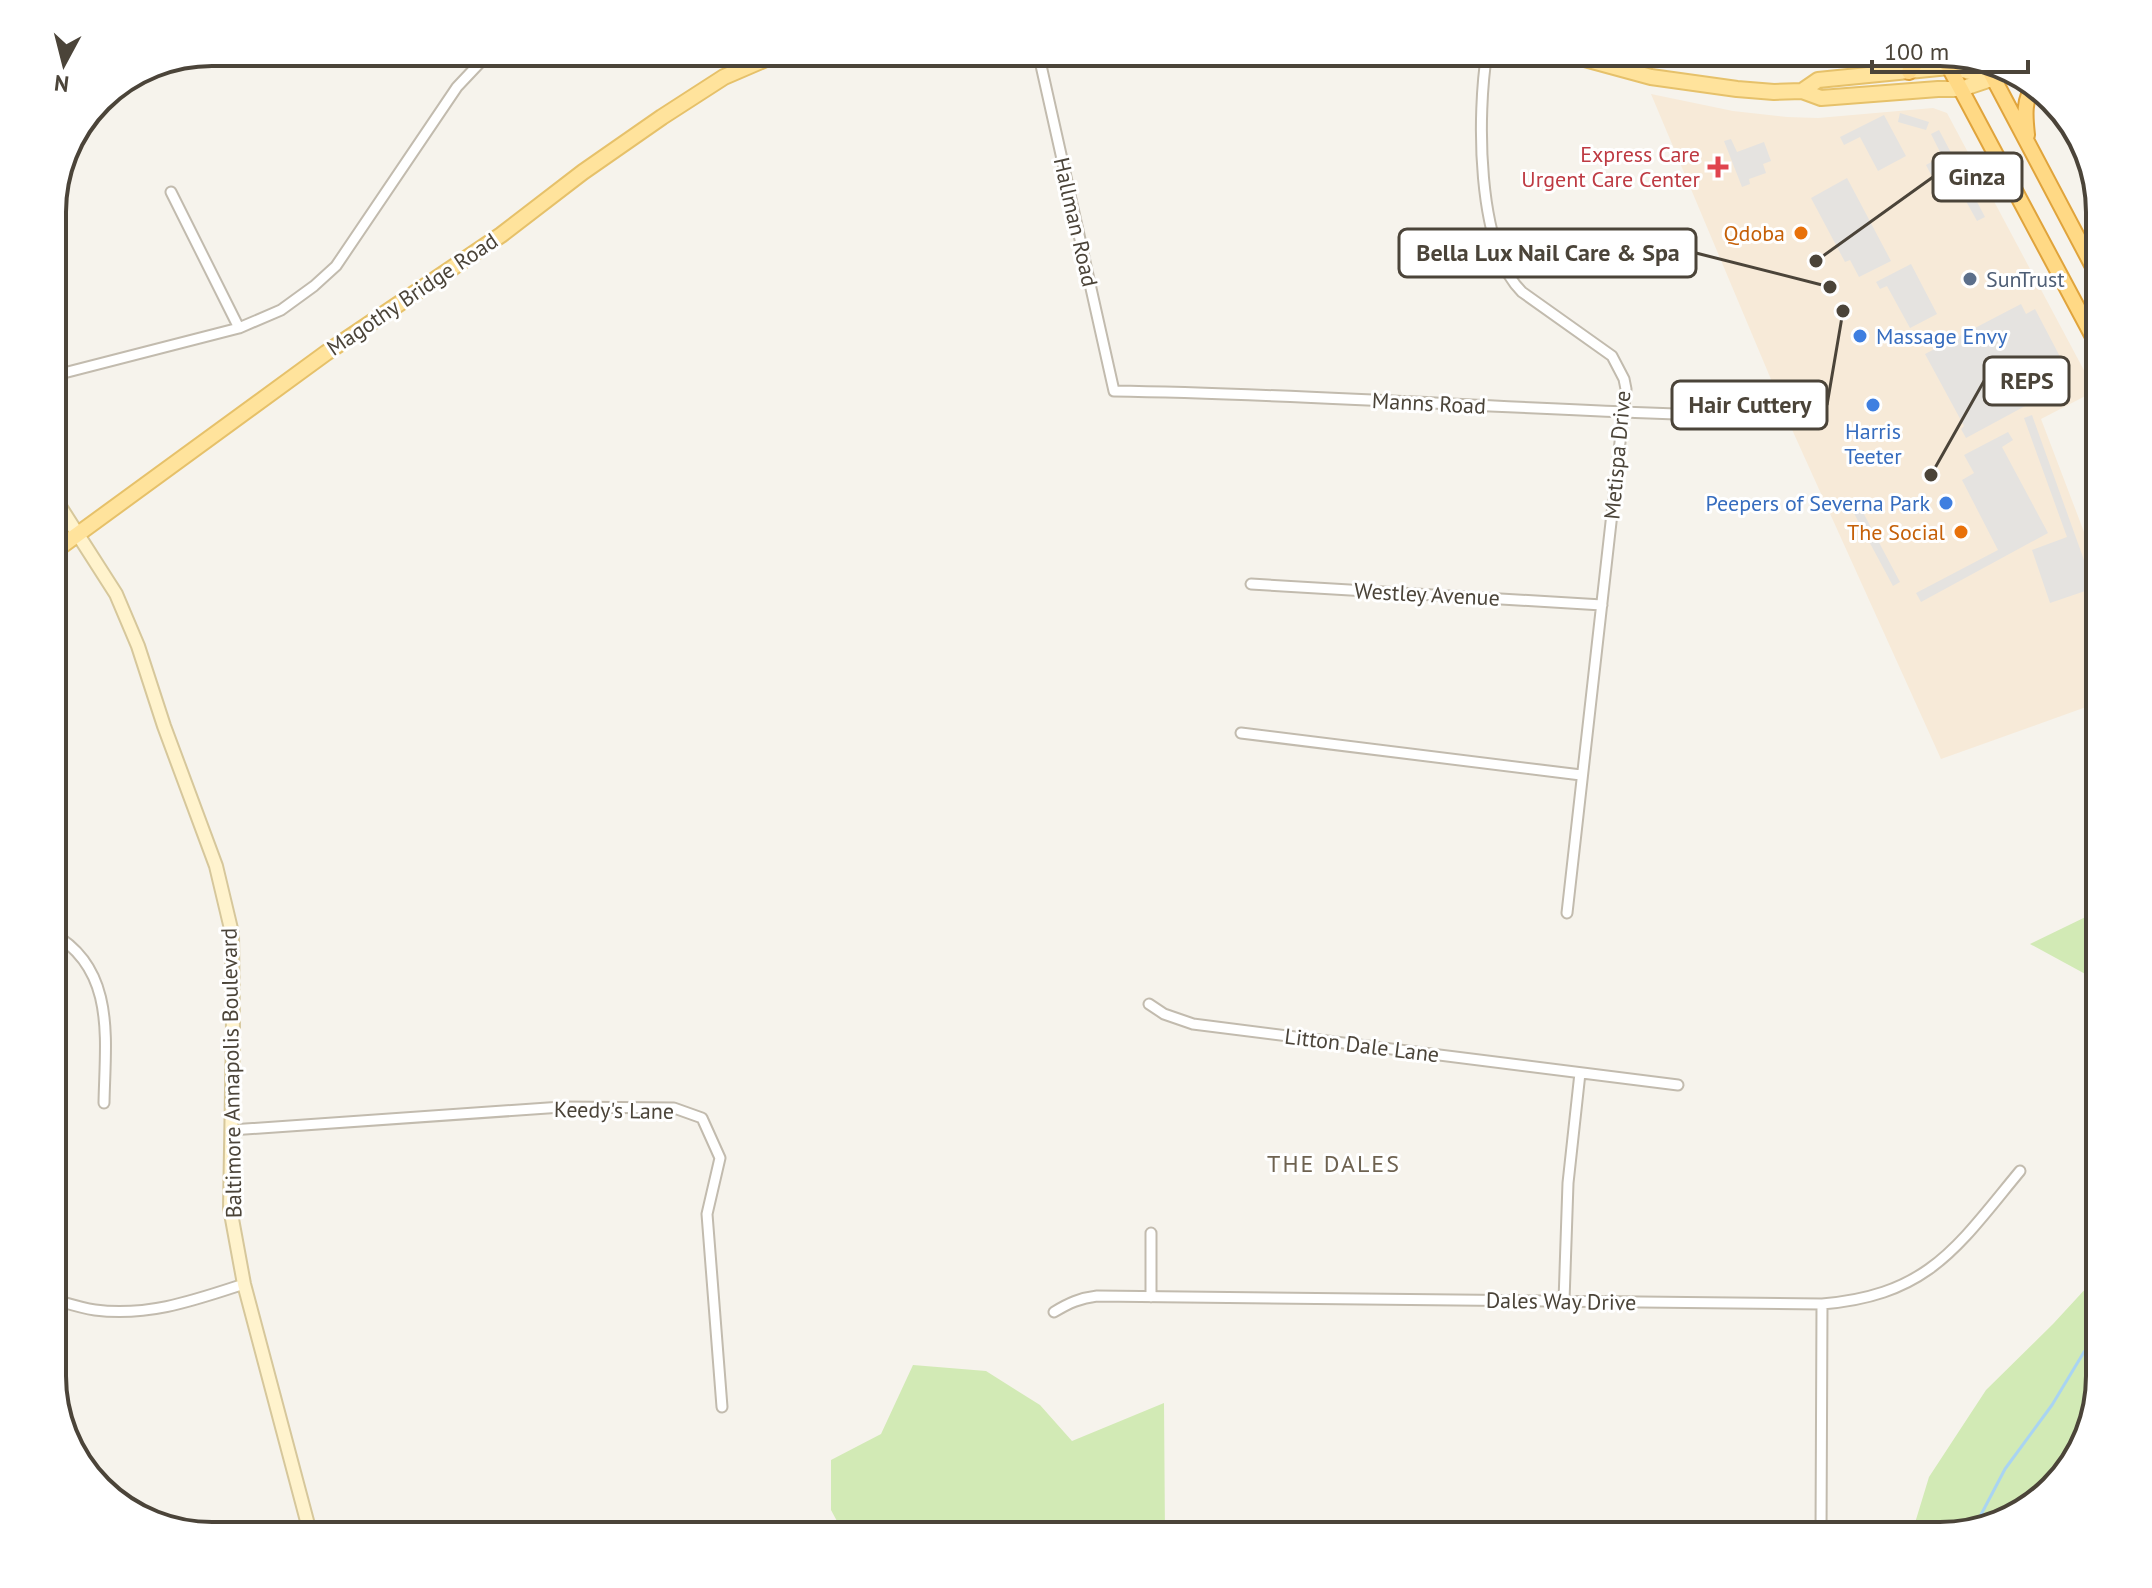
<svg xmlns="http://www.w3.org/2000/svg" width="2152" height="1588" viewBox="0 0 2152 1588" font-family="'PT Sans',sans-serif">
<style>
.commercial{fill:#f7ead8}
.green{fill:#d2eab5}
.parking{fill:#e5e3e0}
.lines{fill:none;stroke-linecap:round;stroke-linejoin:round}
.stream{stroke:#a9d4f2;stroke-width:3}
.minor-casing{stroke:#c2bbae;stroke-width:13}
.tertiary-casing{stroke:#c2bbae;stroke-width:15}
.secondary-casing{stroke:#d6c79b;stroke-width:16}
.primary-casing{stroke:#e6c16a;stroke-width:18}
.trunk-casing{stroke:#e0a43c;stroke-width:18}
.minor{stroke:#fff;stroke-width:9}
.tertiary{stroke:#fff;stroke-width:11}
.secondary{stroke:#fff3cd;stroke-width:12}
.primary{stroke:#ffe39c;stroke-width:14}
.trunk{stroke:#ffd985;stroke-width:14}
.health-dot{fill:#e0444e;stroke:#fff;stroke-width:3}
.food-dot{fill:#e8710a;stroke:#fff;stroke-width:3}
.service-dot{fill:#5c6f8a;stroke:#fff;stroke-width:3}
.shop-dot{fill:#3f7fe0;stroke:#fff;stroke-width:3}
.labels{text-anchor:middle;stroke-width:6;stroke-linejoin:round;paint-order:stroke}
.health-label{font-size:22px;fill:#be3a42;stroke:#fff;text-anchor:end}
.street-label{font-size:22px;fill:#4b4439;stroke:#fff}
.food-label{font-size:22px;fill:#c56008;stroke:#fff;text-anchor:end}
.service-label{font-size:22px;fill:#4e5e75;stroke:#fff;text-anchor:start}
.shop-label{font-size:22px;fill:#366cbe;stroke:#fff;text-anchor:start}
.neighbourhood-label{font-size:24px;letter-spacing:2px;fill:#6e6250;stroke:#fff}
.rim{fill:none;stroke:#4b4439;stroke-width:4}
.leader{fill:none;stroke:#4b4439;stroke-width:3}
.callout-dot{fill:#4b4439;stroke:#fff;stroke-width:3}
.callout{fill:#fff;stroke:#4b4439;stroke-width:3}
.callout-label{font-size:24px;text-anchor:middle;font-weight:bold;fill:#4b4439}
</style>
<rect width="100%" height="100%" fill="#f6f3ec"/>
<path class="commercial" d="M 1651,94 L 1733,111 L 1787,117 L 1818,118 L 1933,108 L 1947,113 L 2095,391 L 2041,419 L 2100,574 L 2100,702 L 1941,759 L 1794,434 Z"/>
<path class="green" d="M 2100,910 L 2100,982 L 2030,944 Z
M 2100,1273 L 2100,1377 L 2067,1473 L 2011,1519 L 1940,1536 L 1911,1536 L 1929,1477 L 1986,1390 L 2053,1324 Z
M 913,1365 L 986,1371 L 1040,1405 L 1072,1441 L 1164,1403 L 1165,1536 L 845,1536 L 831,1510 L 831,1460 L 881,1434 Z"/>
<path class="parking" d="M 1900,113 L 1929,122 L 1926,130 L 1898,122 Z
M 1884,115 L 1906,156 L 1878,171 L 1860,137 L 1844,145 L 1840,137 Z
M 1939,130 L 1985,217 L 1977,221 L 1962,194 L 1945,202 L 1926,165 L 1942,156 L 1931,134 Z
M 1731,139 L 1737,152 L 1764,142 L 1771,161 L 1763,164 L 1766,173 L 1749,179 L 1750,184 L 1742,187 L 1724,141 Z
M 1847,178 L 1891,261 L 1859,277 L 1850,260 L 1845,262 L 1811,198 Z
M 1911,264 L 1937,314 L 1910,328 L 1887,286 L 1880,289 L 1876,282 Z
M 2021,304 L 2026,314 L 2035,309 L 2067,370 L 2058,374 L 2064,385 L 1966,438 L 1961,429 L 1964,426 L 1925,354 Z
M 2032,415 L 2094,588 L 2050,603 L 2032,550 L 2067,537 L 2024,418 Z
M 2008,432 L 2013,440 L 2002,447 L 2048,533 L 1921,602 L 1916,593 L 1998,550 L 1962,480 L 1974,473 L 1964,455 Z
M 1857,501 L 1900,582 L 1893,586 L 1850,506 Z"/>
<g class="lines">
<path class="stream" d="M 1974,1528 L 2005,1469 L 2052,1405 L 2084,1352 L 2100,1333"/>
<g class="minor-casing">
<path id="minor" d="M 1038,52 L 1114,391 C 1324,394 1533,411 1743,416
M 1487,52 C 1477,113 1476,247 1522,292 L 1612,356 L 1624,379 L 1626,389 L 1567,913
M 171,192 L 239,328
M 52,376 L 239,328 L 281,310 L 314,286 L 336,266 L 457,87 L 490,52
M 1251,584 L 1602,605
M 1241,733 L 1581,775
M 52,933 C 117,969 105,1041 104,1103
M 1149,1004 L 1164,1014 L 1193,1024 L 1678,1085
M 231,1130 L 562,1107 L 674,1108 L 702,1118 L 720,1158 L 707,1214 L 722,1407
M 1151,1297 L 1151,1233
M 52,1299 C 66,1303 81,1308 95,1310 C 148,1317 195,1300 244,1284
M 1564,1301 L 1568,1183 L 1580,1073
M 1054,1312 C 1069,1303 1080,1298 1097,1296 L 1822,1304 C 1929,1295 1957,1247 2020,1171
M 1633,1534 L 1715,1536
M 1328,1536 L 1328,1532 L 1418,1532
M 1821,1536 L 1822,1304"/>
</g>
<g class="tertiary-casing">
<path id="tertiary" d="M 1994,78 L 2014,77"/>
</g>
<g class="secondary-casing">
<path id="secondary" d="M 52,494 L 116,594 L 138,646 L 164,726 L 216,866 L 232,933 L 233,1032 L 230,1208 L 244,1284 L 311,1536"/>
</g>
<g class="primary-casing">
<path id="primary" d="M 1559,52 L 1651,77 L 1737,89 L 1774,92 L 1802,91 L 1821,98 L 1938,89 L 1961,89 L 1994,78
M 1802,91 L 1818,80 L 1949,67 L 1992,77
M 52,553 L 326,353 L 501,235 L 583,172 L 662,117 L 724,77 L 782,52"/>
</g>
<g class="trunk-casing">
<path id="trunk" d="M 1941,52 L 2100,350
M 1988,68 L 2100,280
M 1909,72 L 1920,58 L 1921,52
M 2027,135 C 2025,116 2023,100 2035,84"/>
</g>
<use href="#minor" class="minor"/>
<use href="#tertiary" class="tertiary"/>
<use href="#secondary" class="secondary"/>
<use href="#primary" class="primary"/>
<use href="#trunk" class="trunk"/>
</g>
<path class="health-dot" d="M1714 155h8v8h8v8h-8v8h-8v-8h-8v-8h8z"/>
<g class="food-dot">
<circle cx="1801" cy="233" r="8"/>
<circle cx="1961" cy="532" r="8"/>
</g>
<circle class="service-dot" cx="1970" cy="279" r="8"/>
<g class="shop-dot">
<circle cx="1860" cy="336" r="8"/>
<circle cx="1873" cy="405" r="8"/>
<circle cx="1946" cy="503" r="8"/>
</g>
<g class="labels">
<g class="health-label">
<text x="1700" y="162">Express Care<tspan x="1700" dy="25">Urgent Care Center</tspan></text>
</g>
<g class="street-label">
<text transform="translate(1076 222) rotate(77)" y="8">Hallman Road</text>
<text transform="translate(412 294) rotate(-34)" y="8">Magothy Bridge Road</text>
<text transform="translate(1429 403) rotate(3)" y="8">Manns Road</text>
<text transform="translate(1617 455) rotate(-85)" y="8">Metispa Drive</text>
<text transform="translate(1427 594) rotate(3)" y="8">Westley Avenue</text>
<text transform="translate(1362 1045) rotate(7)" y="8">Litton Dale Lane</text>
<text transform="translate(231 1073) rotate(-91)" y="8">Baltimore Annapolis Boulevard</text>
<text transform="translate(614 1110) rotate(1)" y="8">Keedy's Lane</text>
<text transform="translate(1561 1301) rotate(1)" y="8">Dales Way Drive</text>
</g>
<g class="food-label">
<text x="1785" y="241">Qdoba</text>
<text x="1945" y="540">The Social</text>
</g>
<g class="service-label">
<text x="1986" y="287">SunTrust</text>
</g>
<g class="shop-label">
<text x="1876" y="344">Massage Envy</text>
<text x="1873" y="439" text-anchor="middle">Harris<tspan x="1873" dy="25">Teeter</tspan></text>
<text x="1930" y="511" text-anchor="end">Peepers of Severna Park</text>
</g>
<g class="neighbourhood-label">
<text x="1334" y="1172">THE DALES</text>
</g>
</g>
<path d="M0 0H2152V1588H0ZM212 66H1940A146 146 0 0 1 2086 212V1376A146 146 0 0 1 1940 1522H212A146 146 0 0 1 66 1376V212A146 146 0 0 1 212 66Z" fill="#fff" fill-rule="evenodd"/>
<path class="rim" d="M212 66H1940A146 146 0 0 1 2086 212V1376A146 146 0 0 1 1940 1522H212A146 146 0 0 1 66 1376V212A146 146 0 0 1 212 66Z"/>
<path class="leader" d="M1816 261L1933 177M1830 287L1696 253M1931 475L1984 381M1843 311L1827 405"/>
<g class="callout-dot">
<circle cx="1816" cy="261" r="8"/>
<circle cx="1830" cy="287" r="8"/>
<circle cx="1931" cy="475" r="8"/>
<circle cx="1843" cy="311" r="8"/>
</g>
<g class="callout">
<rect x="1933" y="153" width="89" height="48" rx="8"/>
<rect x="1399" y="229" width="297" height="48" rx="8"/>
<rect x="1984" y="357" width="85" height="48" rx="8"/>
<rect x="1672" y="381" width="155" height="48" rx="8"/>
</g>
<g class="callout-label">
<text x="1977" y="185">Ginza</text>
<text x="1548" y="261">Bella Lux Nail Care &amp; Spa</text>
<text x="2027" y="389">REPS</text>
<text x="1750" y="413">Hair Cuttery</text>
</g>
<g transform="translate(64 64) rotate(187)" stroke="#ffffff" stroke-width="6" paint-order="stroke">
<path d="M0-6L14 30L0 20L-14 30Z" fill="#4b4439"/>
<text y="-12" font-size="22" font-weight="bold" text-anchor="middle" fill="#4b4439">N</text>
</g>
<path d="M1872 60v12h156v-12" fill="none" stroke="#4b4439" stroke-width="4"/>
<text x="1884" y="60" font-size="24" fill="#4b4439" stroke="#ffffff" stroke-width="6" paint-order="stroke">100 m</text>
</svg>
